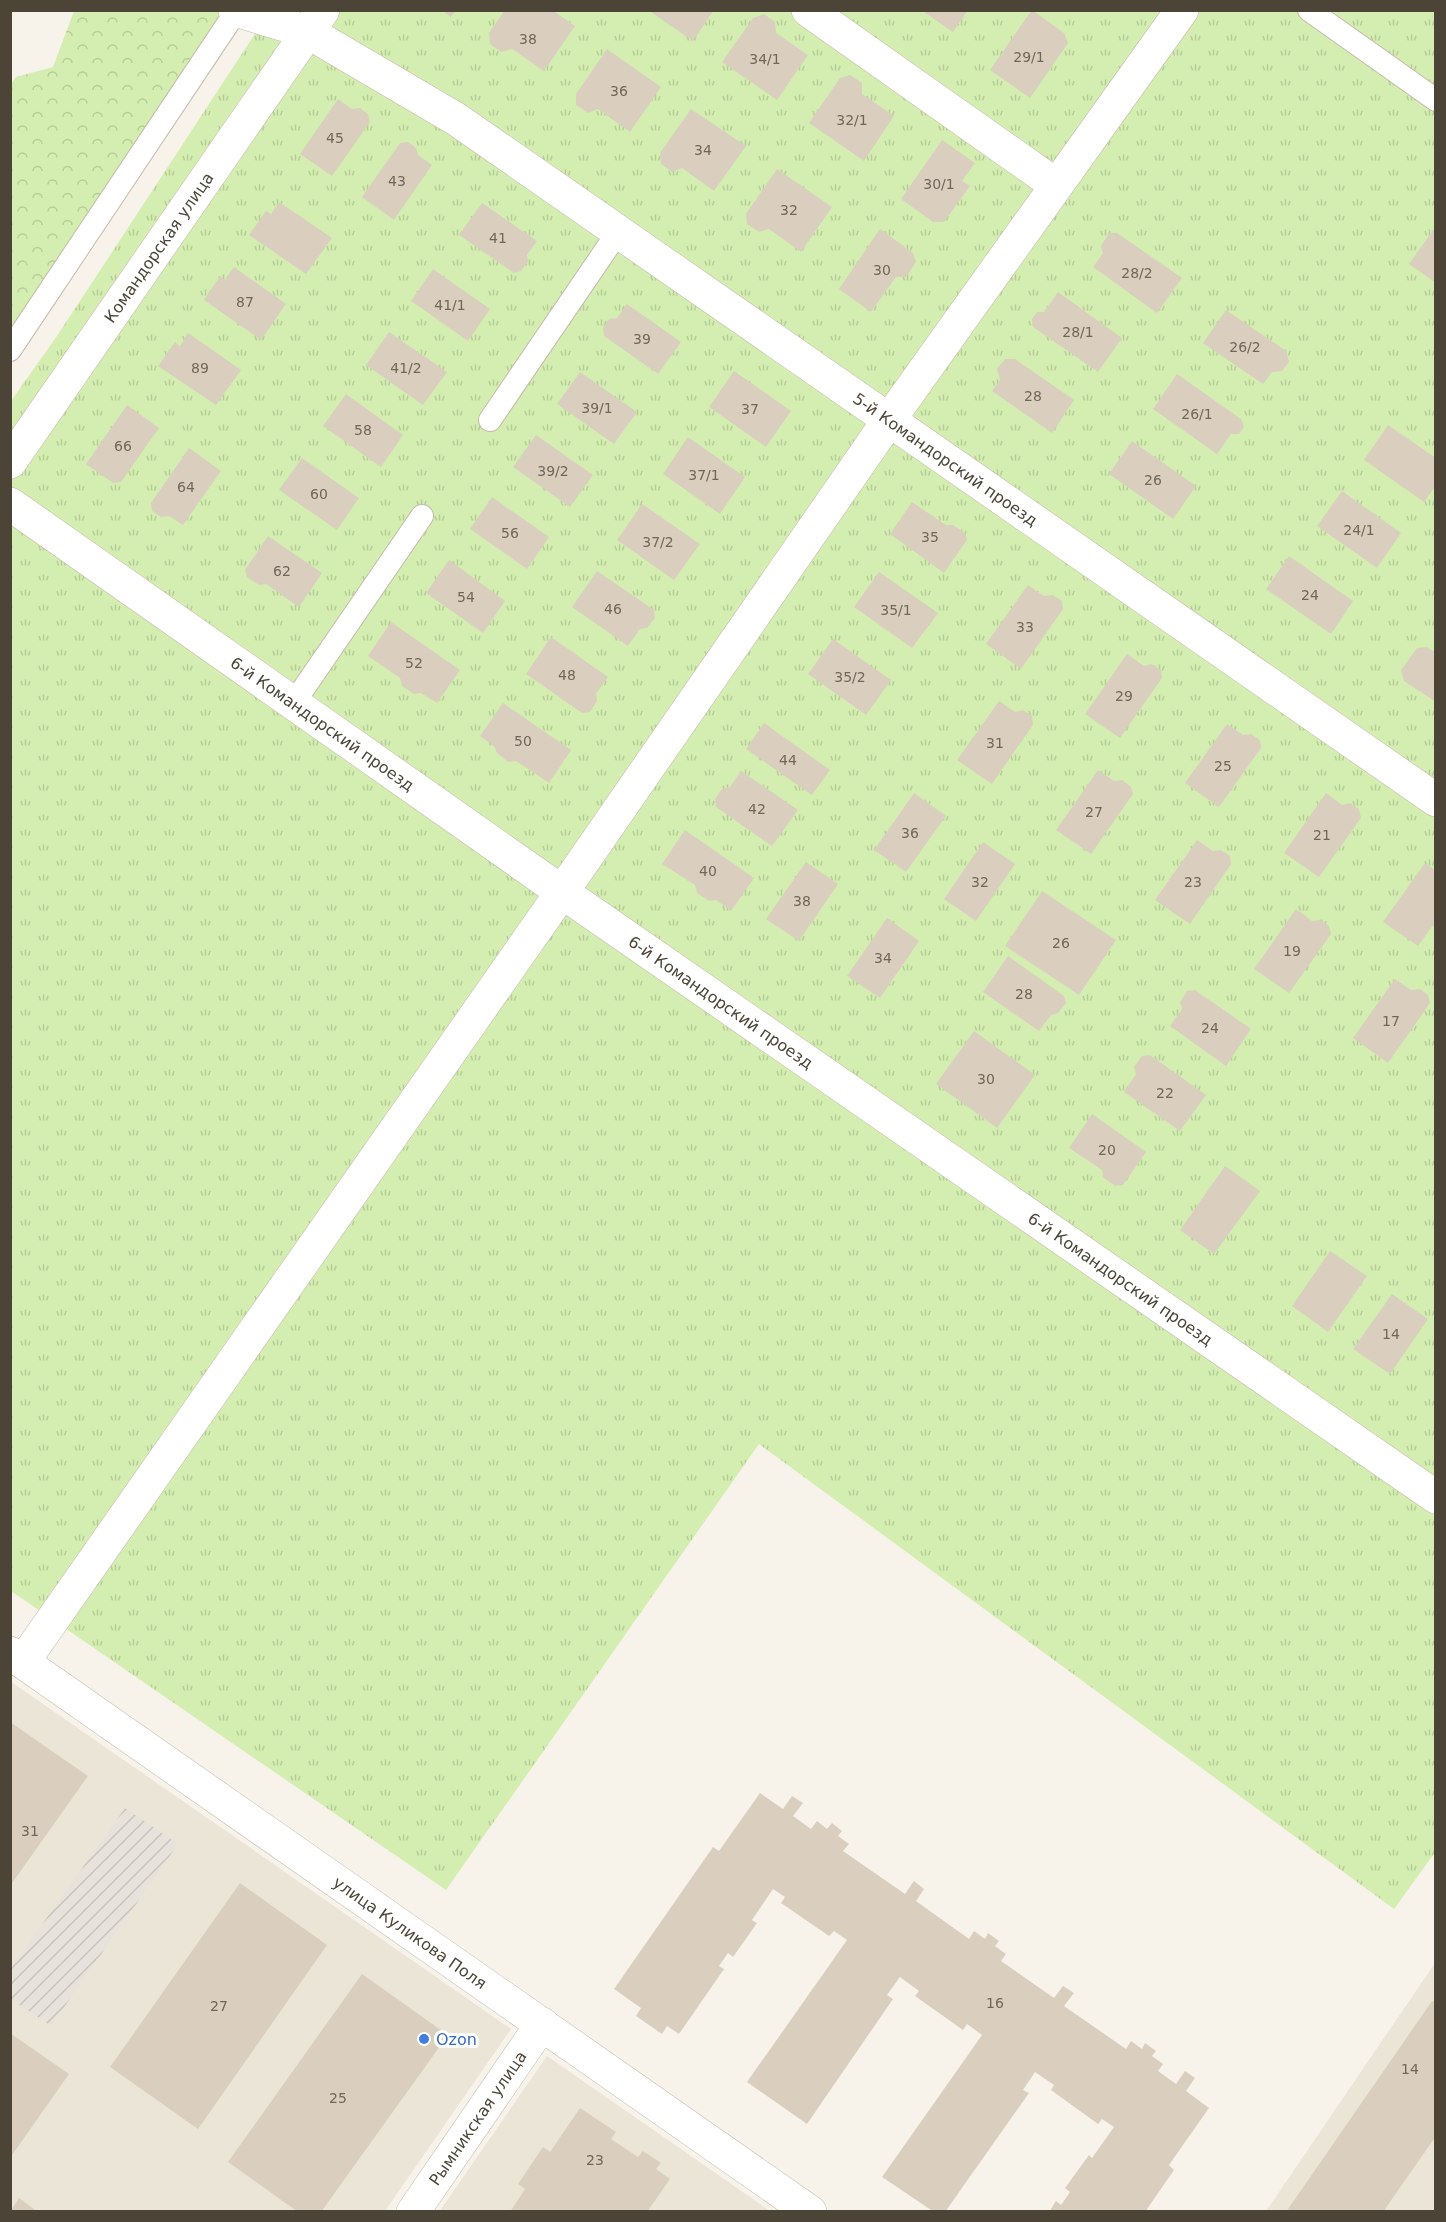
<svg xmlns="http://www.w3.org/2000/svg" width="1446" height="2222" viewBox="0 0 1446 2222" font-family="'DejaVu Sans',sans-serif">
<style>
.residential{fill:#ebe5d8}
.industrial{fill:url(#industrial-furrows)}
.grass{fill:url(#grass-tufts)}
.forest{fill:url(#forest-crowns)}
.building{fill:#dacfbf}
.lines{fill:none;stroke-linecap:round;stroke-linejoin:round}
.service-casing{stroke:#c4bbac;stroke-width:24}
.minor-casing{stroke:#c4bbac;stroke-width:34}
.service{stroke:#fff;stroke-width:22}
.minor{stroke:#fff;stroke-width:33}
.shop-dot{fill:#3f7fe0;stroke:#fff;stroke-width:2}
.labels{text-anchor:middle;stroke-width:6;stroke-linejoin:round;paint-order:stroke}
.number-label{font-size:14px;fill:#706759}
.street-label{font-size:16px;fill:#4c4437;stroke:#fff}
.shop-label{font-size:16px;fill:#366cbe;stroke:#fff;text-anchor:start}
</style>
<defs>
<pattern id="industrial-furrows" width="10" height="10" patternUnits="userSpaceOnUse" patternTransform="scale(1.5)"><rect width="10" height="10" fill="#e7e2dc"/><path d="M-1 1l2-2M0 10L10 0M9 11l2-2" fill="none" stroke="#c8c3bd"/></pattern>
<pattern id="grass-tufts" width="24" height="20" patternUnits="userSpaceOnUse" patternTransform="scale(1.5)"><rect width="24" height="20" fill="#d3eeb0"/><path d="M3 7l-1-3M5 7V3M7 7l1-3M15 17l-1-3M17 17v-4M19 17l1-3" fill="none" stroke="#b7cd98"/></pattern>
<pattern id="forest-crowns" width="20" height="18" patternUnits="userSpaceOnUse" patternTransform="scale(1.5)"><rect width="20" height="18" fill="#d3eeb0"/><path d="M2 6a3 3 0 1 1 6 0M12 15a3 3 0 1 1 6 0" fill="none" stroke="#b7cd98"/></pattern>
</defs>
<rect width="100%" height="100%" fill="#f7f3eb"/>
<path class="residential" d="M 10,1681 L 511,2029 L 385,2211 L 11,2211 Z
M 1435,1963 L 1435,2211 L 1266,2211 Z
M 547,2056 L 770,2211 L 439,2212 Z"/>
<path class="industrial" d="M 125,1808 L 178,1844 L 51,2026 L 11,1999 L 11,1968 Z"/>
<path class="grass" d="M 270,11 L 1435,11 L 1436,1851 L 1394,1909 L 759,1444 L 446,1890 L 11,1591 L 11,401 L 59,333 Z"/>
<path class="forest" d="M 74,11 L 237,11 L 11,350 L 11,84 L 16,77 L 53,67 Z"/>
<path class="building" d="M 441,10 L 456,10 L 451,17 Z
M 505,10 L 552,10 L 575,26 L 544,71 L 512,49 L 501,52 L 490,44 L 489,33 Z
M 648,10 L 714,10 L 693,41 Z
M 921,10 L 968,10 L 953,32 Z
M 1032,10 L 1064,33 L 1068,43 L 1030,98 L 990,70 Z
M 764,14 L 775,22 L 776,33 L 808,55 L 777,100 L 722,62 L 753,18 Z
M 607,49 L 661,87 L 630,132 L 598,109 L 588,113 L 576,105 L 576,94 Z
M 850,75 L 862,83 L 862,94 L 894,116 L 864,161 L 809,123 L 840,78 Z
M 338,99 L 352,109 L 360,108 L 368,114 L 370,122 L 332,176 L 300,154 Z
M 691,109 L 746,146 L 714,191 L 682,168 L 672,172 L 661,164 L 660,153 Z
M 942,140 L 975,163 L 962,181 L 970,186 L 944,222 L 933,222 L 901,199 Z
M 408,142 L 416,148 L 418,155 L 432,165 L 394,220 L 362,197 L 400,143 Z
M 777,169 L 832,207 L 801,252 L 769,229 L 759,232 L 747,224 L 746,214 Z
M 279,202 L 332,238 L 306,274 L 249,235 L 266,211 L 271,214 Z
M 482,203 L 537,241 L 527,255 L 528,262 L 521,271 L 514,273 L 459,235 Z
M 1436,226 L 1436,283 L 1409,264 Z
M 880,229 L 913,253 L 916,262 L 906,277 L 896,277 L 871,312 L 839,289 Z
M 1109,233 L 1117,233 L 1182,278 L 1157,313 L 1093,267 L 1103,253 L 1101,246 Z
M 234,267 L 286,304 L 261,340 L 204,300 L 220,276 L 225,280 Z
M 433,269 L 490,309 L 468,341 L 411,301 Z
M 1058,292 L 1122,338 L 1098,372 L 1033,327 L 1032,319 L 1037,312 L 1044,312 Z
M 627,304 L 681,342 L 658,374 L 604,336 L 603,328 L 609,319 L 617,318 Z
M 1226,310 L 1286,351 L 1289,362 L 1282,371 L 1272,372 L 1263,384 L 1203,343 Z
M 389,332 L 447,372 L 423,405 L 366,365 Z
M 188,333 L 241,370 L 216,405 L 158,366 L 175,342 L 180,346 Z
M 1005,359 L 1015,359 L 1074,400 L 1052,433 L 992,391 L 1000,380 L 997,369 Z
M 734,371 L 791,411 L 766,447 L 709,407 Z
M 580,372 L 637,412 L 614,444 L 557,404 Z
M 1177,374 L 1241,419 L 1244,427 L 1239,434 L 1231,434 L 1217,454 L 1153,409 Z
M 346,394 L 403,435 L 381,467 L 323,426 Z
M 127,405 L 159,428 L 121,482 L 113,483 L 86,464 Z
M 1388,425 L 1436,458 L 1436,485 L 1424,502 L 1364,460 Z
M 536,435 L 593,475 L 570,507 L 513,467 Z
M 688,437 L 745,477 L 720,514 L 663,474 Z
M 1132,441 L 1196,486 L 1173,519 L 1109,474 Z
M 189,448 L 221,471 L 183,525 L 169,516 L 161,517 L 152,511 L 151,503 Z
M 302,458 L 359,498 L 337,530 L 279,490 Z
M 1342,491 L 1401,533 L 1377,568 L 1317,526 Z
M 492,497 L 549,537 L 527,569 L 470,529 Z
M 912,502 L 946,525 L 953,525 L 965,533 L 967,540 L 944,573 L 890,534 Z
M 642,504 L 700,544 L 674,580 L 617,540 Z
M 268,536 L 322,573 L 299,607 L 266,584 L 259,585 L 247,577 L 245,570 Z
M 1289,556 L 1353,601 L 1331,634 L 1266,589 Z
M 449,560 L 505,601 L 483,633 L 426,593 Z
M 597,571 L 654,610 L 655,618 L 647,628 L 640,629 L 628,646 L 572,607 Z
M 879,572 L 938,613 L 912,648 L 854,607 Z
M 1028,585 L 1044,596 L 1053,595 L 1062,601 L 1063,609 L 1021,669 L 986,644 Z
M 391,622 L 460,670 L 437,703 L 421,693 L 414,694 L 402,686 L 400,678 L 368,656 Z
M 551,637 L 608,677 L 596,694 L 597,701 L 590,712 L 582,713 L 526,674 Z
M 833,639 L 891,680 L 866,715 L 808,674 Z
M 1427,647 L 1436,653 L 1436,702 L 1404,681 L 1401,670 L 1417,648 Z
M 1127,654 L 1144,666 L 1152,664 L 1161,670 L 1162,678 L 1120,738 L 1085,714 Z
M 999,701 L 1015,712 L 1023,710 L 1032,716 L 1033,725 L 992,784 L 957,760 Z
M 503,703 L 571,750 L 549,783 L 516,761 L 508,762 L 497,753 L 494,746 L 480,736 Z
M 764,723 L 830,770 L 812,795 L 746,749 Z
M 1227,724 L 1243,735 L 1251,734 L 1260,740 L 1261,748 L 1219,807 L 1185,783 Z
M 1098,770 L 1114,781 L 1122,780 L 1131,787 L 1133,794 L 1091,854 L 1056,830 Z
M 741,771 L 798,810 L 772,846 L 716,807 L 715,799 L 722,789 L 730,787 Z
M 914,793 L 946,816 L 906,872 L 874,850 Z
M 1326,793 L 1342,805 L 1350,803 L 1359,809 L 1361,818 L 1319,877 L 1284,853 Z
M 685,830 L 754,878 L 731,911 L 716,900 L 709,901 L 697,893 L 695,885 L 662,864 Z
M 1197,840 L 1213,851 L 1221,850 L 1230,856 L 1231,864 L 1190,924 L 1155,900 Z
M 983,842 L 1015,864 L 976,921 L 944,899 Z
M 806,862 L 838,884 L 799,941 L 766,919 Z
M 1425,863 L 1436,871 L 1436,921 L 1418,946 L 1383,922 Z
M 1042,891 L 1116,940 L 1079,995 L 1005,946 Z
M 1296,909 L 1312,921 L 1321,920 L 1329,926 L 1331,934 L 1289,993 L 1254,969 Z
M 887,918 L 919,941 L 880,998 L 847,976 Z
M 1008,956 L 1064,996 L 1066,1003 L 1058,1013 L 1051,1015 L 1039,1031 L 983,992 Z
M 1395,979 L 1411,990 L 1420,989 L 1428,995 L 1430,1003 L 1388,1063 L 1353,1038 Z
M 1195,990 L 1251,1029 L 1226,1066 L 1170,1026 L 1182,1009 L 1180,1002 L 1187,991 Z
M 974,1031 L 1035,1075 L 997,1128 L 936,1084 Z
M 1150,1055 L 1206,1095 L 1180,1131 L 1124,1092 L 1136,1074 L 1134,1067 L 1142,1056 Z
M 1092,1114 L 1146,1152 L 1123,1185 L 1115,1186 L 1103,1177 L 1102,1170 L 1069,1148 Z
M 1225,1166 L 1260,1191 L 1214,1254 L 1180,1230 Z
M 1330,1251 L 1367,1276 L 1328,1332 L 1292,1306 Z
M 1392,1294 L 1428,1319 L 1390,1374 L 1353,1349 Z
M 10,1722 L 88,1776 L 10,1886 Z
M 760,1793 L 783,1809 L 792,1796 L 803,1803 L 793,1816 L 811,1829 L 817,1821 L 827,1829 L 832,1823 L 842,1831 L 838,1836 L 849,1844 L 843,1851 L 905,1894 L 914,1881 L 924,1889 L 916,1901 L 969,1939 L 974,1931 L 985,1939 L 988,1933 L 999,1941 L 995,1946 L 1006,1954 L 1001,1961 L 1054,1998 L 1063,1986 L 1074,1993 L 1064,2006 L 1126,2049 L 1131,2041 L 1142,2049 L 1145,2043 L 1156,2051 L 1152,2056 L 1163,2064 L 1158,2071 L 1176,2084 L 1185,2071 L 1195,2078 L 1186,2091 L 1209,2108 L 1169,2165 L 1174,2170 L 1145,2212 L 1049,2212 L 1056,2201 L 1061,2205 L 1070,2192 L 1065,2188 L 1089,2155 L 1092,2158 L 1114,2127 L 1102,2119 L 1098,2124 L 1051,2090 L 1054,2085 L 1035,2072 L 1023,2090 L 1029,2093 L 945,2212 L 934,2212 L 882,2177 L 982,2035 L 967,2024 L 963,2030 L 915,1996 L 919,1991 L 900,1977 L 887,1995 L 893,1999 L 807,2124 L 747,2082 L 847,1940 L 834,1931 L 829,1936 L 781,1903 L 785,1897 L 773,1889 L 752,1920 L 757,1923 L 733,1957 L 728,1953 L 719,1966 L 724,1969 L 679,2034 L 667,2026 L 662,2034 L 636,2016 L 641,2008 L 614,1989 L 713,1847 L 719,1851 Z
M 240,1883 L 327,1945 L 198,2129 L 110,2067 Z
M 362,1974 L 448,2035 L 321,2212 L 298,2212 L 228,2162 Z
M 1432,2001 L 1436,2003 L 1436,2136 L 1385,2209 L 1389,2212 L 1286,2212 Z
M 10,2033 L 69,2074 L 10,2158 Z
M 580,2108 L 616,2132 L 611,2139 L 638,2157 L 643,2151 L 661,2163 L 656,2169 L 670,2179 L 647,2212 L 510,2212 L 525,2189 L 518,2184 L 543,2147 L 550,2152 Z
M 19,2198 L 38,2212 L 10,2212 Z"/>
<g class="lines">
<g class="service-casing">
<path id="service" d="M 1309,10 L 1436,100
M 10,350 L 237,10
M 490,420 L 618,232
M 293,704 L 422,516"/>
</g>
<g class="minor-casing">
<g id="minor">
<path id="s1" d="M 235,10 L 308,32 L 456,119 L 1436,800"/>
<path d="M 808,10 L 1056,185"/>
<path id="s2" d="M 10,462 L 323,10"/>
<path id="s3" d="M 10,504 L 562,892 L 1436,1497"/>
<path id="s4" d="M 10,1653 L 810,2212"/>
<path d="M 23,1662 L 562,892 L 889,420 L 1182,10"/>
<path id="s5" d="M 413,2212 L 542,2024"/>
</g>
</g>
<use href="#service" class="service"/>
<use href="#minor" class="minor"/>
</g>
<circle class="shop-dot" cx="424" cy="2039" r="6"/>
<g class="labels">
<g class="number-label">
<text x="528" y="44">38</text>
<text x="1029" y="62">29/1</text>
<text x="765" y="64">34/1</text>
<text x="619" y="96">36</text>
<text x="852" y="125">32/1</text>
<text x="335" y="143">45</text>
<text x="703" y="155">34</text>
<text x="397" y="186">43</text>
<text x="939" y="189">30/1</text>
<text x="789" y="215">32</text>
<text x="498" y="243">41</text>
<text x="882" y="275">30</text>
<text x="1137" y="278">28/2</text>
<text x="245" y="307">87</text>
<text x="450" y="310">41/1</text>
<text x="1078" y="337">28/1</text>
<text x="642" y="344">39</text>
<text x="1245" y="352">26/2</text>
<text x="200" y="373">89</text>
<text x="406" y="373">41/2</text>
<text x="1033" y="401">28</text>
<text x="597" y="413">39/1</text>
<text x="750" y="414">37</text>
<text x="1197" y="419">26/1</text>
<text x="363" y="435">58</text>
<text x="123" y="451">66</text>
<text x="553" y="476">39/2</text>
<text x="704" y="480">37/1</text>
<text x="1153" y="485">26</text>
<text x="186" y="492">64</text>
<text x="319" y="499">60</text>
<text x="1359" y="535">24/1</text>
<text x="510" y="538">56</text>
<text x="930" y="542">35</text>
<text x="658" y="547">37/2</text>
<text x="282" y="576">62</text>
<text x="1310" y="600">24</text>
<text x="466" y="602">54</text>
<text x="613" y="614">46</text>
<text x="896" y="615">35/1</text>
<text x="1025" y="632">33</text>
<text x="414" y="668">52</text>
<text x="567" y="680">48</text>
<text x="850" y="682">35/2</text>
<text x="1124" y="701">29</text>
<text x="523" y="746">50</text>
<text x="995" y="748">31</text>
<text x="788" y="765">44</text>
<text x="1223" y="771">25</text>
<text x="757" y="814">42</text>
<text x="1094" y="817">27</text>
<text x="910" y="838">36</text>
<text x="1322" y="840">21</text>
<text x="708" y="876">40</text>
<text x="980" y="887">32</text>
<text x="1193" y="887">23</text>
<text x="802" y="906">38</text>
<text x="1061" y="948">26</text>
<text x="1292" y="956">19</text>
<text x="883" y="963">34</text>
<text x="1024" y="999">28</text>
<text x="1391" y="1026">17</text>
<text x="1210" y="1033">24</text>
<text x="986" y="1084">30</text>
<text x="1165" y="1098">22</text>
<text x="1107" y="1155">20</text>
<text x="1391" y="1339">14</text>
<text x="30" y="1836">31</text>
<text x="995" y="2008">16</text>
<text x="219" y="2011">27</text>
<text x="1410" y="2074">14</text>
<text x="338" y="2103">25</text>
<text x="595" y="2165">23</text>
</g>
<g class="street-label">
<text dy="6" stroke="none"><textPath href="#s2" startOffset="261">Командорская улица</textPath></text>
<text dy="6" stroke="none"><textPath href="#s1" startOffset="844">5-й Командорский проезд</textPath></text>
<text dy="6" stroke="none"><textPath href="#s3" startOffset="382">6-й Командорский проезд</textPath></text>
<text dy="6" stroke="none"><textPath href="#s3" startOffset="868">6-й Командорский проезд</textPath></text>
<text dy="6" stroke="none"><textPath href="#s3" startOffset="1354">6-й Командорский проезд</textPath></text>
<text dy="6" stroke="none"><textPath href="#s4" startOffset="488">улица Куликова Поля</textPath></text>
<text dy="6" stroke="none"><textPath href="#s5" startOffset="114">Рымникская улица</textPath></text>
</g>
<g class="shop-label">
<text x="436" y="2045">Ozon</text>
</g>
</g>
<rect width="1446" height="2222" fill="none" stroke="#4c4437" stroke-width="24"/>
</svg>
